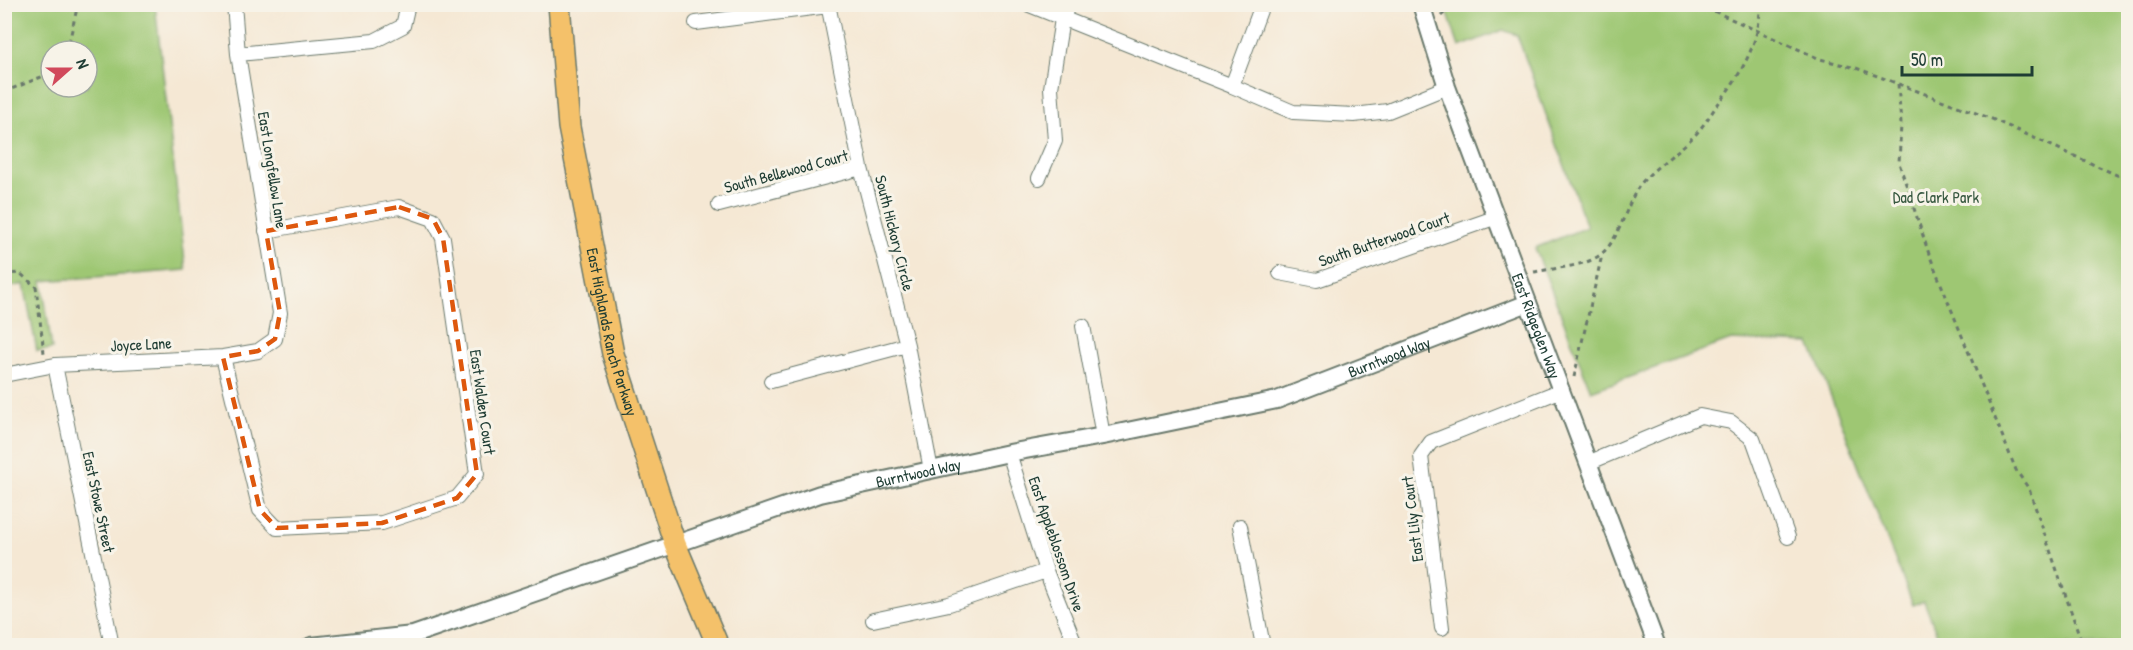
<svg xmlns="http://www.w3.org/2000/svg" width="2133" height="650" viewBox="0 0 2133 650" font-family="'Patrick Hand',sans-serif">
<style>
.green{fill:#9ec773;stroke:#5e8254;stroke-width:1.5;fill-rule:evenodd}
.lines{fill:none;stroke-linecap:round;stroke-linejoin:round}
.minor-casing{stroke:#6a796c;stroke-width:16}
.tertiary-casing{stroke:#6a796c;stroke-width:20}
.primary-casing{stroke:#6a796c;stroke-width:24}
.path{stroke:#6a796c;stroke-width:3;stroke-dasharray:4.5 4.5;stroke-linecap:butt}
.minor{stroke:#fff;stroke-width:14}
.tertiary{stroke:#fff;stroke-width:16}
.primary{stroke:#f4c16a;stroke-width:21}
.marked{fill:none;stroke:#de580e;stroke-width:4.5;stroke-dasharray:12 8;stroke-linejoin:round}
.labels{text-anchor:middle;stroke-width:6;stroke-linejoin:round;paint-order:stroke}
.street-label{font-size:16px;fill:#1f3d34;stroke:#f7f3e8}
.park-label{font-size:16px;fill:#385941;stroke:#f7f3e8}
</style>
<rect width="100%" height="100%" fill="#f7f3e8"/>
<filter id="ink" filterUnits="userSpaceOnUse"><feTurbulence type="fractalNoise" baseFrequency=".0167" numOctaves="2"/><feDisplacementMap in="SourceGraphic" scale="12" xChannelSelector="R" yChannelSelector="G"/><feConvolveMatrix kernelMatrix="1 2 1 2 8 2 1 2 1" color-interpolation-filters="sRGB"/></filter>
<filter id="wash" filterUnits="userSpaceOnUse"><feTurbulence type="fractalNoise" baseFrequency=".008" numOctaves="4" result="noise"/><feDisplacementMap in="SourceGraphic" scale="24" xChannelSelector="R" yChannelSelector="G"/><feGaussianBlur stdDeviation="1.35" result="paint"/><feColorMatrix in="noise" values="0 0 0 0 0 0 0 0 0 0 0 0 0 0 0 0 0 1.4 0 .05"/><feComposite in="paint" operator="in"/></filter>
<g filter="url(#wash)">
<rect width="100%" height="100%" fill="#f5e8d4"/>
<path class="green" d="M 5,4 L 155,5 L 186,270 L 42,281 L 52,349 L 37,351 L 24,284 L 5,288 ZM 51,51 L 87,51 L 87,87 L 51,87 Z
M 1445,5 L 2128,5 L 2128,645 L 1941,645 L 1924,601 L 1913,605 L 1810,343 L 1731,340 L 1591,391 L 1535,248 L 1587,227 L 1517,35 L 1503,30 L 1459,47 Z"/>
</g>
<g filter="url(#ink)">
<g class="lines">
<g class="minor-casing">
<path id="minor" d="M 828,4 L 861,168 L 907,345 L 931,470
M 1027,4 L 1232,86 L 1293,112 L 1354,115 L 1388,111 L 1447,87
M 696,23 L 828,6
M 238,54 L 374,41 L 403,26 L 408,4
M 1232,86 L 1262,5
M 1039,178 L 1055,141 L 1051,88 L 1062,19 L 1069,4
M 719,205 L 861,168
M 1280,273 L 1317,280 L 1497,217
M 1083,326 L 1103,436
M 223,357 L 260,510 L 277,528 L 382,523 L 457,498 L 477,474 L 443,238 L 433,219 L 399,207 L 266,231
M 55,365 L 112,646
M 4,375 L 55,365 L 223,357 L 258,351 L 275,339 L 280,313 L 238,54 L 234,4
M 771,381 L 907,345
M 1009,453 L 1046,571 L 1076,646
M 1588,463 L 1700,416 L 1731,422 L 1753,439 L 1788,537
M 1240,526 L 1263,646
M 873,620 L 949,604 L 1046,571
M 1442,628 L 1421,456 L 1431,442 L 1562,390"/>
</g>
<g class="tertiary-casing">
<g id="tertiary">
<path id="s1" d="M 1421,4 L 1447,87 L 1657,646"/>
<path id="s2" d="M 311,646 L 413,635 L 820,494 L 1009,453 L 1103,436 L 1277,400 L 1528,303"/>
</g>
</g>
<g class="primary-casing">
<g id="primary">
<path id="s3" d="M 559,4 L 569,127 L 613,354 L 675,544 L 718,646"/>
</g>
</g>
<path class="path" d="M 1698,4 L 1820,59 L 1856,68 L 1992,119 L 2128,180
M 1441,16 L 1453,4
M 67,51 L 78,4
M 1898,84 L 1901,124 L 1899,163 L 1929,254 L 2016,470 L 2029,489 L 2083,646
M 4,92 L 51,73
M 1534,272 C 1554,268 1584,267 1600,255 C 1623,237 1625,201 1644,180 C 1660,163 1680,151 1696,134 C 1703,126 1709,117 1715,108 C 1738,78 1761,44 1760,4
M 4,274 L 20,273 L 36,287 L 44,353
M 1574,377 L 1602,255"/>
<use href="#minor" class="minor"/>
<use href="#tertiary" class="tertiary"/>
<use href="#primary" class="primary"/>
</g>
</g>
<path class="marked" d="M 399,207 L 433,219 L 443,238 L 477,474 L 457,498 L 382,523 L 277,528 L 260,510 L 223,357 L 258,351 L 275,339 L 280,313 L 266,231 Z"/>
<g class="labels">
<g class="street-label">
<text transform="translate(273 170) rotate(81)" y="6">East Longfellow Lane</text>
<text transform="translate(786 171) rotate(-15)" y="6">South Bellewood Court</text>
<text transform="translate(895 233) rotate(76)" y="6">South Hickory Circle</text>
<text transform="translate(1384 239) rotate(-19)" y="6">South Butterwood Court</text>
<text dy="6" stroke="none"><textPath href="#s1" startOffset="342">East Ridgeglen Way</textPath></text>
<text dy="6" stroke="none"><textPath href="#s3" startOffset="333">East Highlands Ranch Parkway</textPath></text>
<text transform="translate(141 344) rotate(-3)" y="6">Joyce Lane</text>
<text dy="6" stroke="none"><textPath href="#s2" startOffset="1120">Burntwood Way</textPath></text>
<text transform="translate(483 402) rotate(82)" y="6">East Walden Court</text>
<text dy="6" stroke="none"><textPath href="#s2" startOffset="634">Burntwood Way</textPath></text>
<text transform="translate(99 502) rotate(78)" y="6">East Stowe Street</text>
<text transform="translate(1412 519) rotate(-97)" y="6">East Lily Court</text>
<text transform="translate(1057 544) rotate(71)" y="6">East Appleblossom Drive</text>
</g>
<g class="park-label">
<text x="1936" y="203">Dad Clark Park</text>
</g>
</g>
<rect width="2133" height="650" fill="none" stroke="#f7f3e8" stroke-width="24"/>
<g transform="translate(69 69) rotate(69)"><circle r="28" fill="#f7f3e8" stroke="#a1aaa0" stroke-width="1.5"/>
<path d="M0-4.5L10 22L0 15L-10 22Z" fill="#d1495b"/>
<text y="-9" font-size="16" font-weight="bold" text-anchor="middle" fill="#1f3d34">N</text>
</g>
<path d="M1902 66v9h130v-9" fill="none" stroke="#1f3d34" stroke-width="3"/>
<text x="1911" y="66" font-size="18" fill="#1f3d34" stroke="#f7f3e8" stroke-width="4.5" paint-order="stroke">50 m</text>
</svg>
